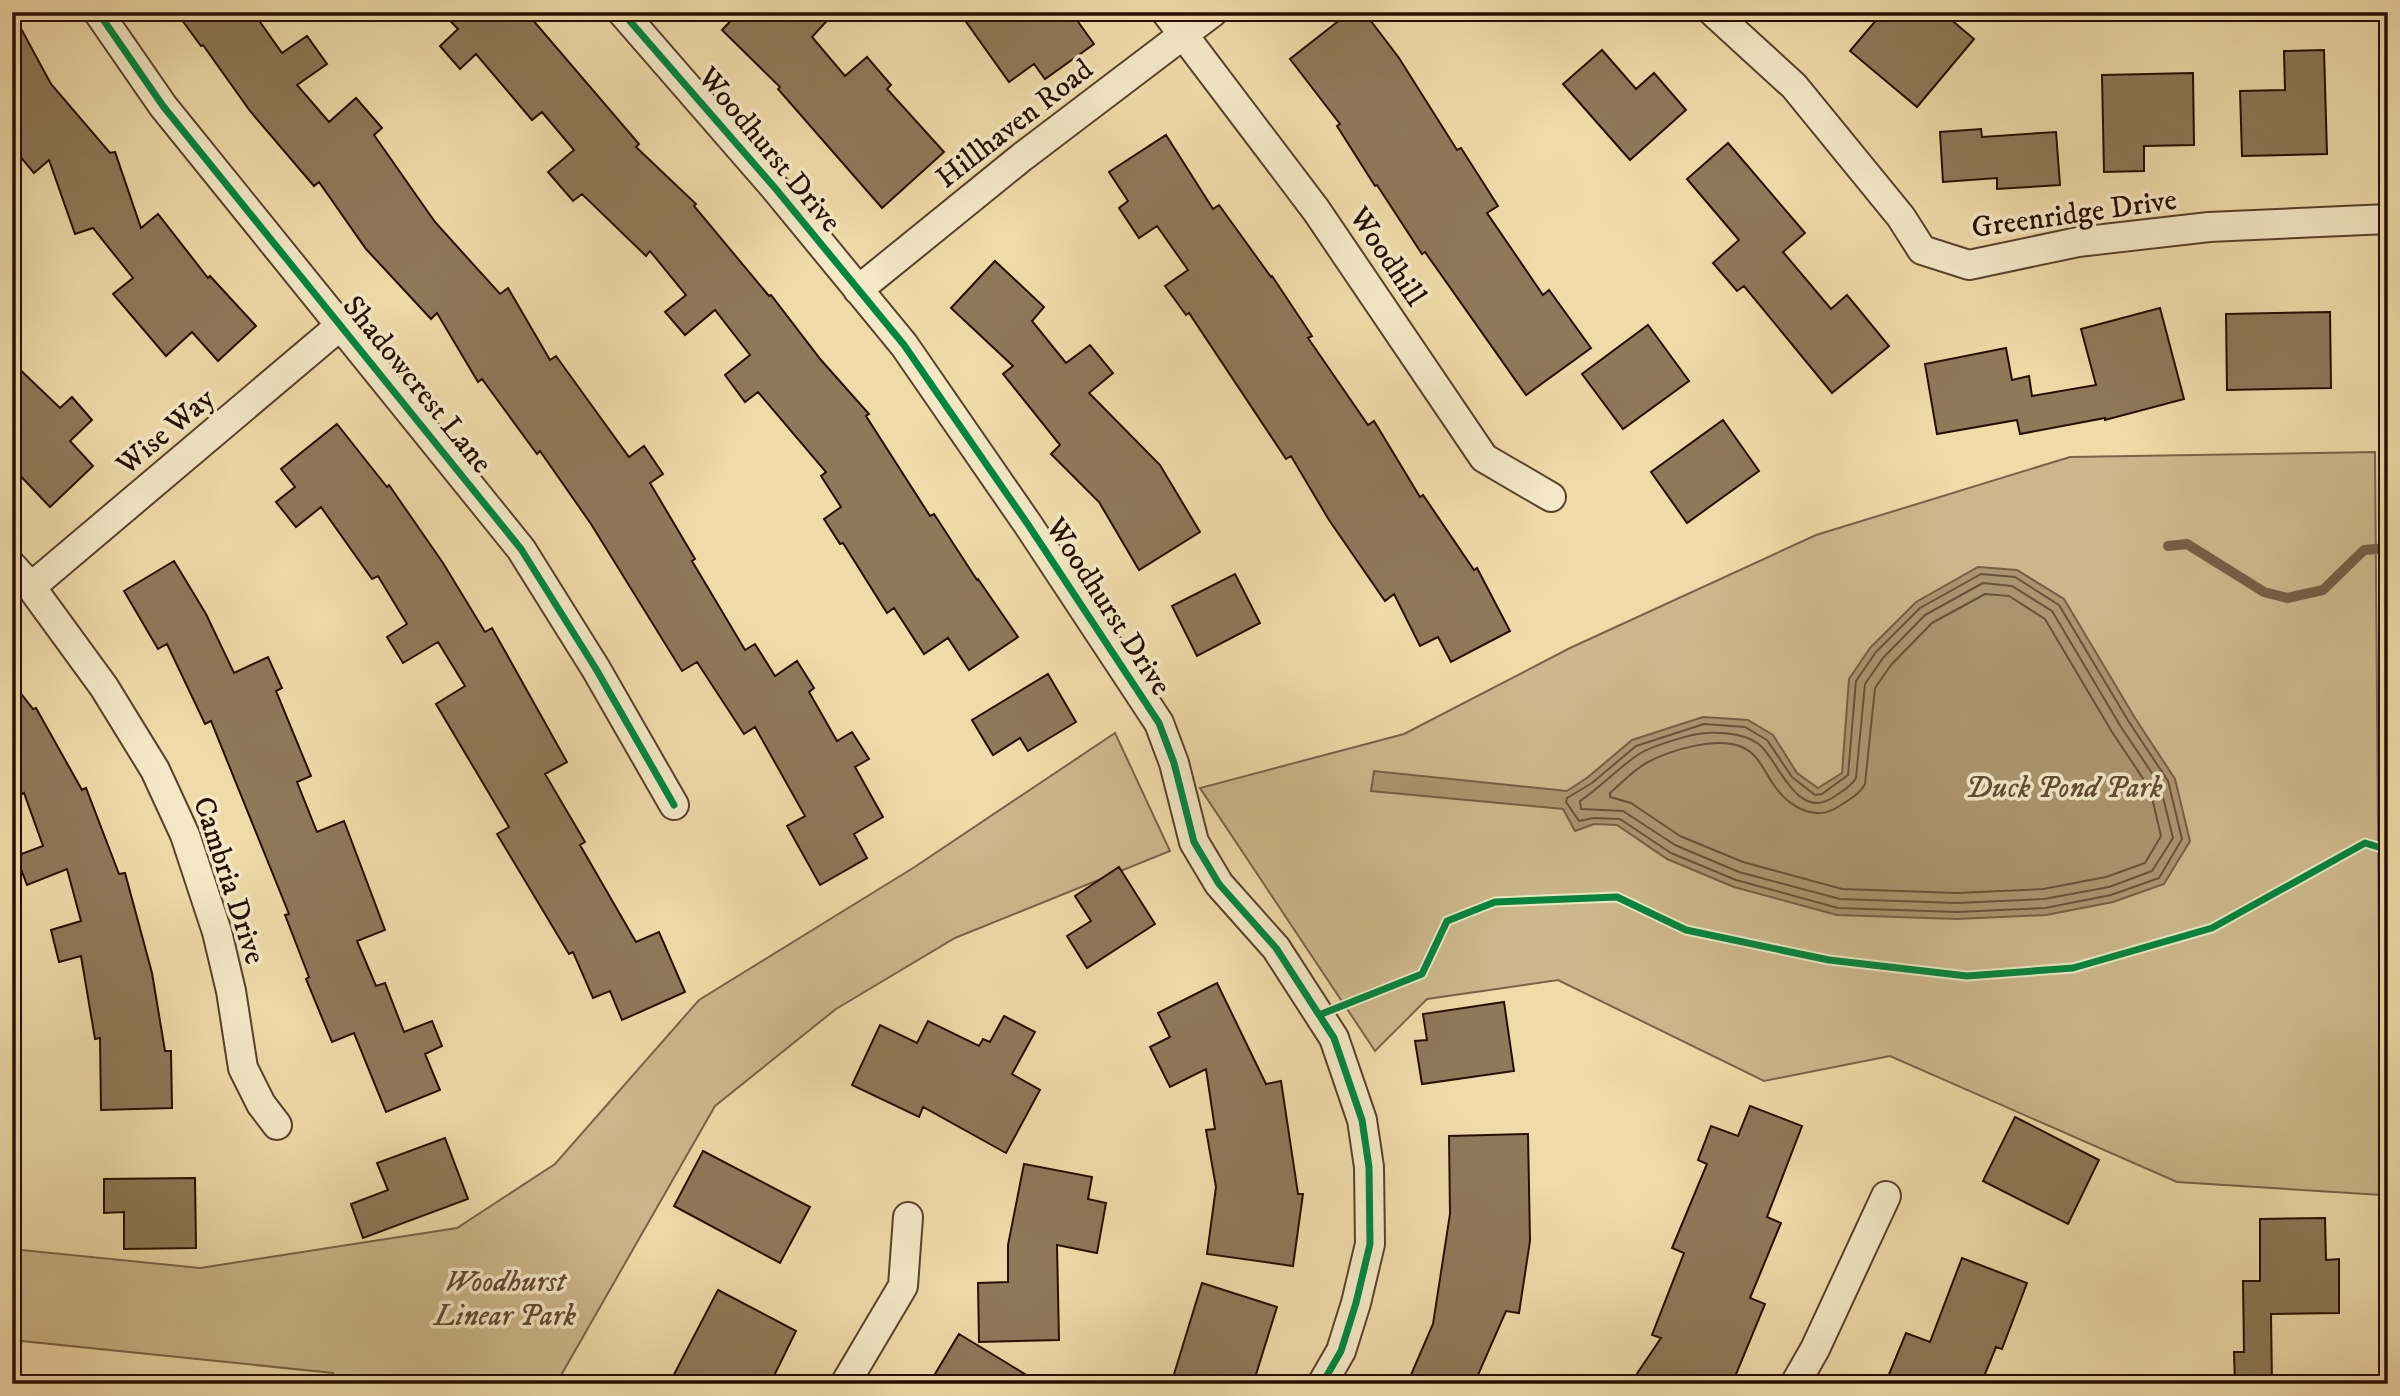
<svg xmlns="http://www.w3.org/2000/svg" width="2400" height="1396" viewBox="0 0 2400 1396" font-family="'IM FELL DW Pica',serif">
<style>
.green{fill:#ccb88c;stroke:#7a6348;stroke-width:2}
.water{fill:#aa9570;stroke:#765f44;stroke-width:2}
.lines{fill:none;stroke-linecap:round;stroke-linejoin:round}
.shore{stroke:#68523a;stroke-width:2}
.stream{stroke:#765f44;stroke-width:10}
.building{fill:#8e7959;stroke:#270e03;stroke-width:2}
.minor-casing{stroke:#59412c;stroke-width:32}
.minor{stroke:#f4e8c6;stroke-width:28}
.cycleway-casing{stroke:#f4e8c6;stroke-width:11}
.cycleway{stroke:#00873e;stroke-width:7}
.labels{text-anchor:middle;stroke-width:7;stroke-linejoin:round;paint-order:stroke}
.street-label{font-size:30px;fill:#270e03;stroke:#f4e8c6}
.park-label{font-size:30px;font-style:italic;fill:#614a33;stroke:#f4e8c6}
</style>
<rect width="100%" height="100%" fill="#eedba8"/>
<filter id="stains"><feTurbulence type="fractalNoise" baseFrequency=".00286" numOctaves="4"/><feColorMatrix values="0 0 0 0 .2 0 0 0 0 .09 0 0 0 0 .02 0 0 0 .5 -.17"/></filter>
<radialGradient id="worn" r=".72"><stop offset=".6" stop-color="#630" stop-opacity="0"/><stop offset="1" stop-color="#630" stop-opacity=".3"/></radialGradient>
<path class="green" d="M 2375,452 L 2381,1195 L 2177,1182 L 1890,1056 L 1764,1081 L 1558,980 L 1427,999 L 1375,1051 L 1200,788 L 1404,734 L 1570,648 L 1816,535 L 2070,457 Z
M 1115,733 L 1170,851 L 955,938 L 836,1009 L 715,1106 L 556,1384 L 335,1384 L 333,1373 L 12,1340 L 12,1249 L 200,1268 L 457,1228 L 555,1164 L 699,1000 L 913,868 Z"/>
<path class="water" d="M 1978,567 L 2017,570 L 2064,599 L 2135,718 L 2175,779 L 2190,841 L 2164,884 L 2113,902 L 2046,915 L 1957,919 L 1837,915 L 1734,887 L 1667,859 L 1617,825 L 1594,824 L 1575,831 L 1563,809 L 1371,791 L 1374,771 L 1567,791 L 1588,777 L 1632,740 L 1703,717 L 1748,720 L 1773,735 L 1797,773 L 1818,788 L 1842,773 L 1849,679 L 1870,648 L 1916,602 Z"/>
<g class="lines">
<path class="shore" d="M 1981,574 L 2015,577 L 2059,605 L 2129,722 L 2168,781 L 2182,839 L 2159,878 L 2111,895 L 2045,908 L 1957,912 L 1838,908 L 1736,880 L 1671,853 L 1620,819 L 1594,818 L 1579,821 L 1566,802 L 1567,798 L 1592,783 L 1636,746 L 1704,724 L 1745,727 L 1767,740 L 1792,777 L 1815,795 L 1822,794 L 1848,775 L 1856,681 L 1876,652 L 1920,608 Z
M 1983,583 L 2012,586 L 2052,611 L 2121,727 L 2160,785 L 2173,838 L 2152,871 L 2109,887 L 2044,899 L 1957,903 L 1840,899 L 1739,872 L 1675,845 L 1623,811 L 1581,809 L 1580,801 C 1601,787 1618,768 1639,754 C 1652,746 1690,734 1706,733 C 1724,732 1749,734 1762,747 C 1779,764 1798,820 1832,798 C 1841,792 1851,787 1856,778 L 1865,684 L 1883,658 L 1925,615 Z
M 1985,594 L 2009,596 L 2045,619 L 2112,732 L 2150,789 L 2161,836 L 2145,863 L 2106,877 L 2043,889 L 1957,893 L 1842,889 L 1743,862 L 1680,836 L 1631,803 L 1610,797 L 1610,793 C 1622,783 1634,769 1648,762 C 1671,750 1717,736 1742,747 C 1760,755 1765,774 1776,788 C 1790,807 1815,821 1836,808 C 1847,801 1859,795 1865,784 L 1875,688 L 1891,665 L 1932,623 Z"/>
<path class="stream" d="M 2168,546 L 2187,544 L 2264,592 L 2287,598 L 2323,590 L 2364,550 L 2388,548"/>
</g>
<path class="building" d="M 12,12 L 51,84 L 110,153 L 115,152 L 141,228 L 158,214 L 208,278 L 210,276 L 256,326 L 218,361 L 192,332 L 166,356 L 113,294 L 133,278 L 93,228 L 75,234 L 49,160 L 34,173 L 12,147 Z
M 176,12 L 253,12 L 282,53 L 307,36 L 327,64 L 297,85 L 329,122 L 356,98 L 382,128 L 374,135 L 435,222 L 500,294 L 508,288 L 550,360 L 556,356 L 629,457 L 644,446 L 663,474 L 650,483 L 695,559 L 692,561 L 745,650 L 755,644 L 775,676 L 797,661 L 814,688 L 809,692 L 837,741 L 852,732 L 869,759 L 855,767 L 883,817 L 854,834 L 867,858 L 820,885 L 787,826 L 805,816 L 755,727 L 744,734 L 697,662 L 682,671 L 591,524 L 540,451 L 537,454 L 482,379 L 478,382 L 437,313 L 431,319 L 366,249 L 319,182 L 314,186 L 250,111 L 203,45 L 201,46 Z
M 442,12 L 526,12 L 639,144 L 636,147 L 696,204 L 694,206 L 769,296 L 771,295 L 821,360 L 869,414 L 866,416 L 930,516 L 934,514 L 977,580 L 978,579 L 1018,637 L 969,670 L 948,638 L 924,654 L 894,608 L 887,613 L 843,543 L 840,544 L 824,519 L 841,507 L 821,476 L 826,472 L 758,392 L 745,402 L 725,375 L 750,355 L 715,310 L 685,335 L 665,312 L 686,295 L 650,251 L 646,256 L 582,194 L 573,201 L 548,172 L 574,150 L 542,112 L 532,120 L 476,54 L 460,69 L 440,46 L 458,29 Z
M 739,12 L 835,12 L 812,37 L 845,76 L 867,57 L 891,85 L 887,89 L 944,152 L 882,208 L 778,89 L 780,87 L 722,30 Z
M 959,12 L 1071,12 L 1094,44 L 1045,79 L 1034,64 L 1009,82 Z
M 1350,12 L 1364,12 L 1399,58 L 1457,150 L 1461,148 L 1498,206 L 1487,213 L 1543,295 L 1549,290 L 1591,348 L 1526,395 L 1425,252 L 1422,254 L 1377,185 L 1375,186 L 1337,126 L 1340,124 L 1290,59 Z
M 1883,12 L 1942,12 L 1974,39 L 1917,107 L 1850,51 Z
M 1602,50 L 1636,89 L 1654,73 L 1686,110 L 1630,160 L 1563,84 Z
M 2324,50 L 2327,154 L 2242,156 L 2240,91 L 2285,90 L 2284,51 Z
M 2193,73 L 2194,145 L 2144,146 L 2144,171 L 2104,172 L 2102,75 Z
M 1981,129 L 1982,137 L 2056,132 L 2060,185 L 1997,189 L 1997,178 L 1943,182 L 1940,132 Z
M 1166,135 L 1213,209 L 1219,205 L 1271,277 L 1272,276 L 1312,336 L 1308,338 L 1368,425 L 1374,421 L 1420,497 L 1423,495 L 1474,570 L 1477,568 L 1510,631 L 1451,662 L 1438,637 L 1420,646 L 1394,594 L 1385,601 L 1329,520 L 1291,456 L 1286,459 L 1189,313 L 1186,315 L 1165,286 L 1188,270 L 1157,226 L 1139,238 L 1119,208 L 1128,201 L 1109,172 Z
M 1728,143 L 1805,233 L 1783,252 L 1831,309 L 1847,295 L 1889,346 L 1832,393 L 1744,286 L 1737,291 L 1713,263 L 1739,240 L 1687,179 Z
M 995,261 L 1044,307 L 1032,321 L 1066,363 L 1090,345 L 1113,373 L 1089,393 L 1160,465 L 1200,532 L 1139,570 L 1099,502 L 1051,454 L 1060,445 L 1003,374 L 1013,366 L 951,308 Z
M 2160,308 L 2184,399 L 2105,420 L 2105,418 L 2020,434 L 2017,420 L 1937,434 L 1925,364 L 2006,348 L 2012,380 L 2029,376 L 2032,396 L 2096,385 L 2081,329 Z
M 2330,312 L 2331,388 L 2227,390 L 2226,314 Z
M 1648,325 L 1689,381 L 1623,429 L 1582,374 Z
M 12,362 L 60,408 L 72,397 L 92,420 L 70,441 L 93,466 L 50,507 L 12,467 Z
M 1723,420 L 1759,471 L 1687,523 L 1651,472 Z
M 337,424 L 387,487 L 389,485 L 443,563 L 485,632 L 492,628 L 567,762 L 545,774 L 585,842 L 580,845 L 636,942 L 659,932 L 685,992 L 622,1020 L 610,991 L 593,998 L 573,952 L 569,954 L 497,834 L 509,827 L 436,704 L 465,686 L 438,642 L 403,663 L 387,637 L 407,624 L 378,576 L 372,579 L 321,507 L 296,527 L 276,502 L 295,487 L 281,469 Z
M 174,561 L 206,614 L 234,673 L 268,657 L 282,688 L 276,691 L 311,776 L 297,782 L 317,832 L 344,821 L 385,930 L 357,941 L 376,986 L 385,983 L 404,1032 L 432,1021 L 442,1046 L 425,1054 L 440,1090 L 386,1112 L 354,1033 L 332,1042 L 306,979 L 309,977 L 285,915 L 289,914 L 211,721 L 205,724 L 167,644 L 158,649 L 124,591 Z
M 1235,574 L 1260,623 L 1197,656 L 1172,606 Z
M 1048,674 L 1076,722 L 1028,751 L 1020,738 L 993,755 L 972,720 Z
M 12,682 L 33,709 L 36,708 L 82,790 L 86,788 L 119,874 L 125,873 L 152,973 L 165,1051 L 171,1051 L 172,1108 L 101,1110 L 100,1038 L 95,1039 L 81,956 L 59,962 L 51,930 L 81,921 L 67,869 L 27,885 L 16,856 L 43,846 L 24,793 L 12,799 Z
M 1119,867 L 1155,924 L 1087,968 L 1067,936 L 1091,921 L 1075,896 Z
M 1217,983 L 1266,1084 L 1281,1081 L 1298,1194 L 1303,1194 L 1293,1266 L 1207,1254 L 1216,1187 L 1206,1130 L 1215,1129 L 1206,1069 L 1170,1087 L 1150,1047 L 1170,1037 L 1158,1013 Z
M 1504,1002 L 1514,1071 L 1422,1084 L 1415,1041 L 1427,1040 L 1423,1014 Z
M 1004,1016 L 1035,1032 L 1012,1074 L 1040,1090 L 1006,1153 L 923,1107 L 919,1117 L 852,1085 L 880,1025 L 917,1043 L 928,1021 L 979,1046 L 983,1039 L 990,1042 Z
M 1750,1106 L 1802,1126 L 1767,1217 L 1781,1223 L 1750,1298 L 1765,1304 L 1732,1384 L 1630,1384 L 1661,1338 L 1652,1335 L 1684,1253 L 1672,1248 L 1707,1164 L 1698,1160 L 1711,1126 L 1738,1136 Z
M 2015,1117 L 2099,1160 L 2068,1224 L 1983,1181 Z
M 1528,1134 L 1530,1241 L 1519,1313 L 1506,1311 L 1474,1384 L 1407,1384 L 1433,1324 L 1450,1214 L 1449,1136 Z
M 445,1138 L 468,1199 L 363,1238 L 351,1204 L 388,1190 L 377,1163 Z
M 703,1151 L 810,1207 L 780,1263 L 674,1206 Z
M 1024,1164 L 1092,1177 L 1088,1199 L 1106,1203 L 1097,1253 L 1057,1245 L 1059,1340 L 979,1342 L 978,1283 L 1008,1282 L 1008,1245 Z
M 195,1178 L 196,1248 L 124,1249 L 124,1212 L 104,1213 L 104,1179 Z
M 2325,1218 L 2326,1260 L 2339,1259 L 2339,1313 L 2271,1314 L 2272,1384 L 2235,1384 L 2234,1352 L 2244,1352 L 2243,1281 L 2260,1281 L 2260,1219 Z
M 1962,1258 L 2027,1283 L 2002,1349 L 1996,1347 L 1981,1384 L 1885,1384 L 1906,1333 L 1930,1342 Z
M 1202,1283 L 1277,1307 L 1253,1384 L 1171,1384 Z
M 718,1290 L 796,1331 L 770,1384 L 669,1384 Z
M 959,1334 L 997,1357 L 1041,1384 L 929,1384 Z"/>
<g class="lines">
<g class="minor-casing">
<path id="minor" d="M 98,12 L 163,106 L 521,549 L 596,669 L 674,805
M 622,12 L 775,188 L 904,345 L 1029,526 L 1159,723 L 1174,763 L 1194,842 L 1219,884 L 1276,948 L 1334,1038 L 1362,1120 L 1369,1167 L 1370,1244 L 1356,1303 L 1341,1351 L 1322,1384
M 1166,12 L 1316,210 L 1484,458 L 1551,497
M 1713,12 L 1794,86 L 1901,217 L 1922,250 L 1969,265 L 2078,242 L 2209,227 L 2388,219
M 858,290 L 1022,157 L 1213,12
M 12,566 L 31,587 L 104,687 L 155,770 L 185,835 L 217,932 L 231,991 L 243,1068 L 261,1104 L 277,1125
M 31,587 L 341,325
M 845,1384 L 903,1286 L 908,1217
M 1795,1384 L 1815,1349 L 1886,1196"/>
</g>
<use href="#minor" class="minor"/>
<g class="cycleway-casing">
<path id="cycleway" d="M 98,12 L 163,106 L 521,549 L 596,669 L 674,805
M 622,12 L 775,188 L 904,345 L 1029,526 L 1159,723 L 1174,763 L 1194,842 L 1219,884 L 1276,948 L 1334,1038 L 1362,1120 L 1369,1167 L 1370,1244 L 1356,1303 L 1341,1351 L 1322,1384
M 1319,1015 L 1422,974 L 1447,921 L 1495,902 L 1617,897 L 1686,930 L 1829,960 L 1967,976 L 2073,968 L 2212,928 L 2365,843 L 2388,850"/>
</g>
<use href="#cycleway" class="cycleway"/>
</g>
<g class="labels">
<g class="street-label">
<text transform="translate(1014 123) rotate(-38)" y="10">Hillhaven Road</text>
<text transform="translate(770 149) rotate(50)" y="10">Woodhurst Drive</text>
<text transform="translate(2074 213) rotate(-8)" y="10">Greenridge Drive</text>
<text transform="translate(1388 256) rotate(56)" y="10">Woodhill</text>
<text transform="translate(418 384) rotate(51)" y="10">Shadowcrest Lane</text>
<text transform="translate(165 431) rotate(-40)" y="10">Wise Way</text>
<text transform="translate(1109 606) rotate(57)" y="10">Woodhurst Drive</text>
<text transform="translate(230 880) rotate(72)" y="10">Cambria Drive</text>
</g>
<g class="park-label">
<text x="2064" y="797">Duck Pond Park</text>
<text x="505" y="1291">Woodhurst<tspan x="505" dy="34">Linear Park</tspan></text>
</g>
</g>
<rect width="2400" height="1396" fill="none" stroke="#eedba8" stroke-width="42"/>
<rect x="14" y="14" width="2372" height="1368" fill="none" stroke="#270e03" stroke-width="3.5"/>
<rect x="21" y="21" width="2358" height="1354" fill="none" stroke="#270e03" stroke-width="2"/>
<rect width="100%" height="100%" filter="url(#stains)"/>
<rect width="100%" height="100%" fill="url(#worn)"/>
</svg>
